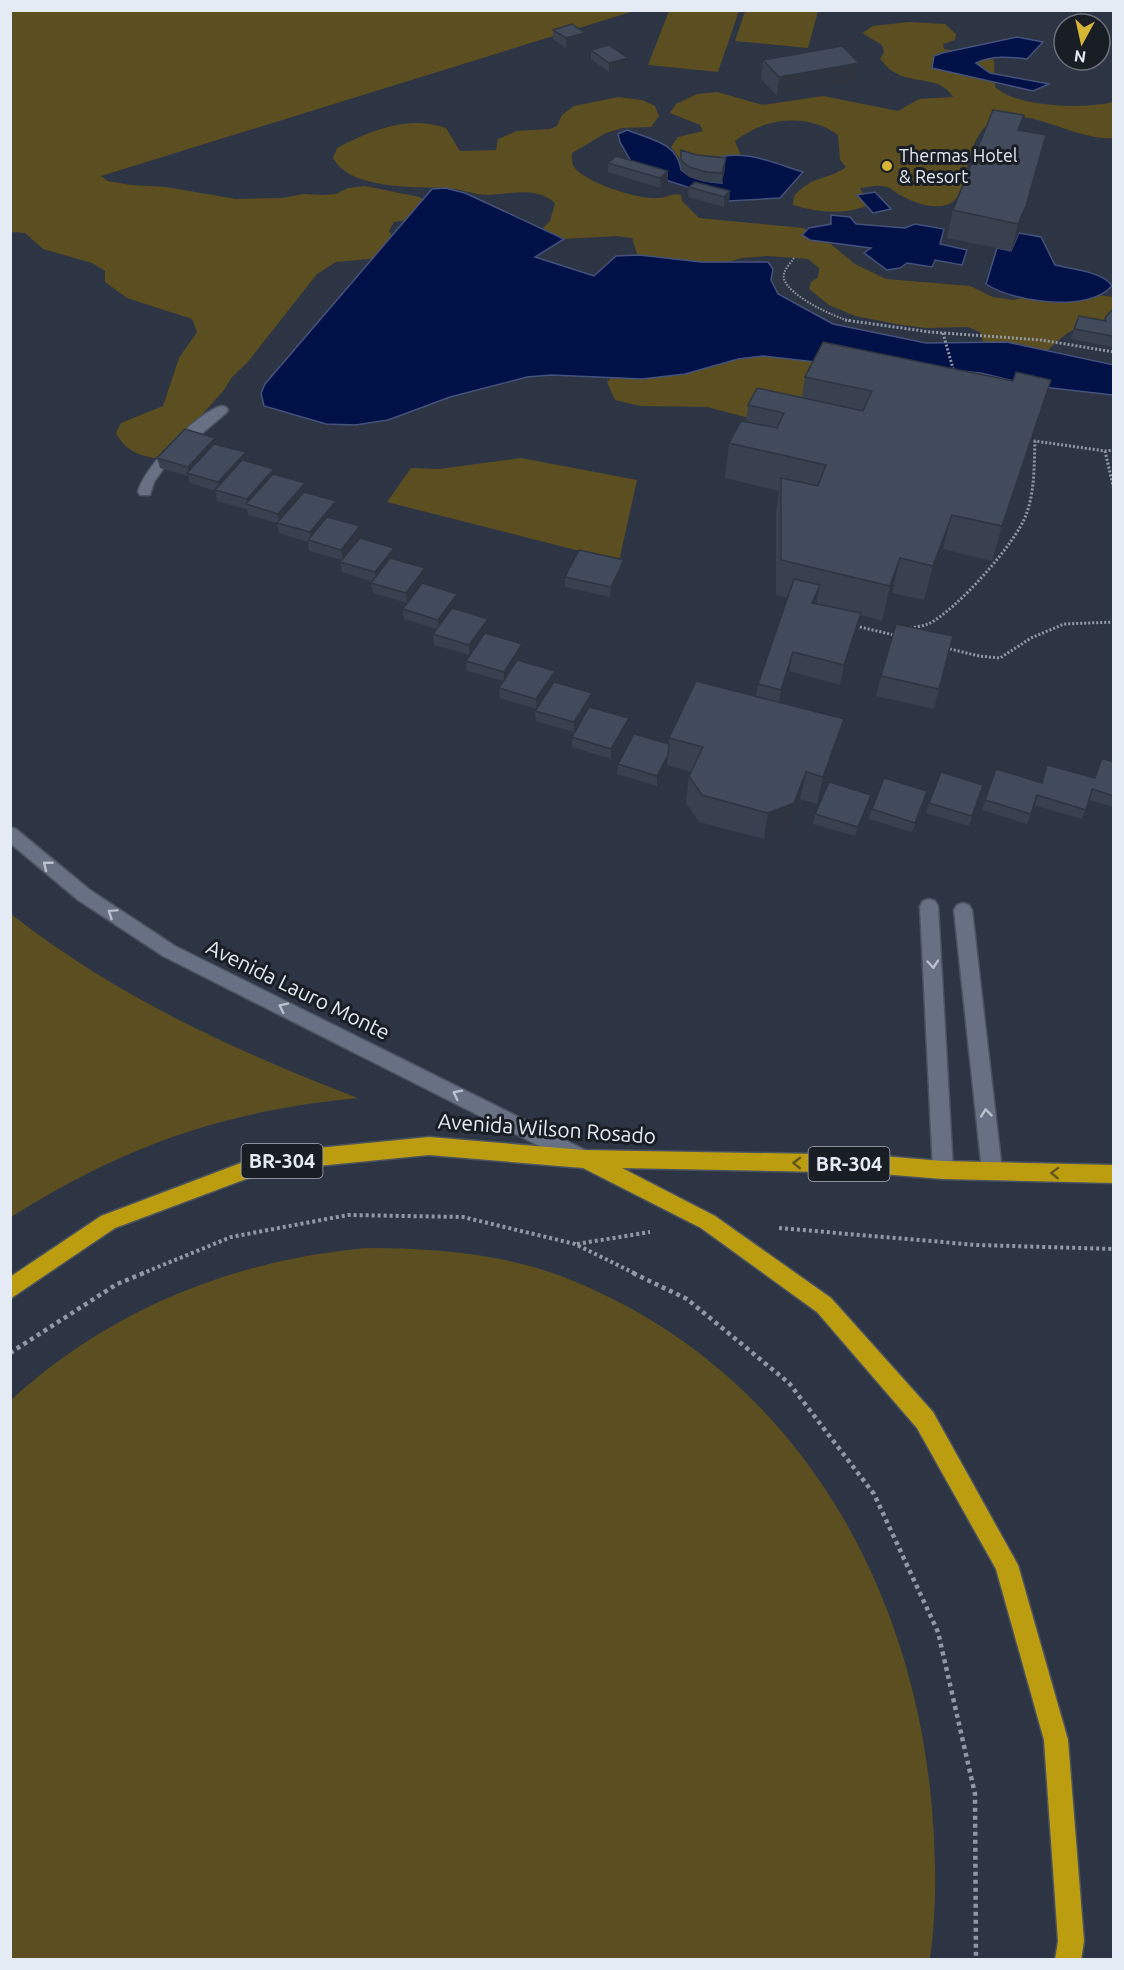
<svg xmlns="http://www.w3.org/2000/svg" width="1124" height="1970" viewBox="0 0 1124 1970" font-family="Ubuntu,sans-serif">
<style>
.green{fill:#5b4e20}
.water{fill:#001148;stroke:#45527c;stroke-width:1.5}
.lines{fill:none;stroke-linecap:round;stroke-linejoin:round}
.minor-casing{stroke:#4b5360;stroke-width:3}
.highway-casing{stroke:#4b5360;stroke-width:3}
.path-far3{stroke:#9198a5;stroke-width:2;stroke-dasharray:1.5 1.5;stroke-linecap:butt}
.path-far2{stroke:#9198a5;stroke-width:3;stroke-dasharray:2 2;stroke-linecap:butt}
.path-far1{stroke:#9198a5;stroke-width:4;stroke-dasharray:3 3;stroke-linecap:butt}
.path{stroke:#9198a5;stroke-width:4.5;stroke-dasharray:4 4;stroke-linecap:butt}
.minor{fill:#677183;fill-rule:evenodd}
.highway{fill:#bc9d10;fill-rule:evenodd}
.wall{fill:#39404f}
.shaded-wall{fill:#2e3440}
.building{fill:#424b5c;stroke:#2e3440;stroke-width:1.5}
.oneway{stroke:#b9c0cd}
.oneway2{stroke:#62571b}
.poi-dot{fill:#d5b534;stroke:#191d24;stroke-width:2}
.labels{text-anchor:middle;stroke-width:6;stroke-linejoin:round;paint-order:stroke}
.far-poi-label{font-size:18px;fill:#e5ebf5;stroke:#191d24;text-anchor:start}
.shield{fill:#191d24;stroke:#a8adb6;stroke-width:1.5}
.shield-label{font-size:20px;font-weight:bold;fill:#e5ebf5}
.street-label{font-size:21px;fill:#e5ebf5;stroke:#191d24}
</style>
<rect width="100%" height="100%" fill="#2d3545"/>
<path class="green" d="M 11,11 L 634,11 L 101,176 L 108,181 L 131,185 L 166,187 L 236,199 L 282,198 L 304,194 L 323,195 L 336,194 L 348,188 L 365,186 L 419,197 L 430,204 L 416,218 L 394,222 L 389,231 L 395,241 L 379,258 L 336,262 L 317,274 L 247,363 L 232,377 L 224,390 L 175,445 L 155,458 C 137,455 125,450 116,433 L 121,423 L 163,406 L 179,358 L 197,332 L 192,319 L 127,298 L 105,282 L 105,271 L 92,263 L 43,249 L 25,233 L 11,232 Z
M 669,11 L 739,11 L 718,72 L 648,65 Z
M 745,11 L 818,11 L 808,48 L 735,41 Z
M 909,22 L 945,24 L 956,34 L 955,40 L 943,44 L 944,49 L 980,55 L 994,60 L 995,87 C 1017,108 1086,109 1113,102 L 1113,138 C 1077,141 1029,106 997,119 C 959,136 973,199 946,205 C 929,209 913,202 898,194 C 895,192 891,188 887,187 C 878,184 868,187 860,188 L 869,205 C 844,215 819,213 793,205 L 794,196 C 814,174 827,181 846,167 L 840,160 L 838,135 C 807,112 763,118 735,141 L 742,158 L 696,165 L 680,159 L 671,147 L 678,137 L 703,131 L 700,125 L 670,113 L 676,104 L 697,94 L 717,92 L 763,105 L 823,96 L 898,111 L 919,99 L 953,97 C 942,76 912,84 894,72 C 888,69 884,63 880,59 L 884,52 L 882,45 L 862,33 L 873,26 Z
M 618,97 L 642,100 L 655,106 L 659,116 L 651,127 L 622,128 L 606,133 L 572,153 C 572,158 571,162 574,167 C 586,183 639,200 658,198 C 668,198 669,193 681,195 L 682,201 L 699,218 L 803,228 L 827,241 L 855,264 L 886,279 L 970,286 L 993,297 L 1013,300 L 1059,290 L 1113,297 L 1113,319 C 1075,326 1070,328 1042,356 L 986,350 L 980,332 L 968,327 L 926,328 L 902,325 L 855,316 L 829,305 L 809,289 L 811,282 L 818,277 L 819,268 L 808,259 L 767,256 L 742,258 L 706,268 L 640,263 L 632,238 L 617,236 L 564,239 L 542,229 L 550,221 L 555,203 C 536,186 513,194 489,195 C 474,195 459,188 444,188 C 412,187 350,189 333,158 L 337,148 C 371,130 409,115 446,128 L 460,151 L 496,150 L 498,139 L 517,131 L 550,129 L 557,126 L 562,115 L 574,106 Z
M 778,351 L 875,375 L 753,419 L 707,407 L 640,406 L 615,400 L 607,382 L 618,371 Z
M 521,458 L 637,480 L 619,561 L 387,502 L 411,468 L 439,469 Z
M 11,914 C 119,998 231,1049 358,1098 C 223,1111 126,1145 11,1217 Z
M 367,1248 C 438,1248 510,1254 576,1282 C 793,1372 913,1581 932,1809 C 936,1859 937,1910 930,1959 L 11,1959 L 11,1400 C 110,1309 234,1260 367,1248 Z"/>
<path class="water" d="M 1017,37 L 1043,42 L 1027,59 C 1011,57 991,55 976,63 L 990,73 L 1049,84 L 1033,91 L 932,68 L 934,56 L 942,53 Z
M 627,130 C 650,139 678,143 681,170 C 693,180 706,182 722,183 L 712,159 C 744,148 773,163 803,172 L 780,198 L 729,201 L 636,170 L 620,142 L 618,134 Z
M 445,188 L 465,193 L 564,239 L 535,257 L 594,276 L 616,256 L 639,255 L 701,262 L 768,262 L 773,269 L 771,280 L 778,294 L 833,324 L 926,343 L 1007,342 L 1114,365 L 1113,395 L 1034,386 L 981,373 L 933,368 L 834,364 L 763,356 L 738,359 L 685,374 L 642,379 L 551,375 L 527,377 L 450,397 L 388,420 L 355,425 L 326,424 L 264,406 L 261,393 L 265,384 L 432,189 Z
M 875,192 L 891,209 L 873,213 L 857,195 Z
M 831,215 L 850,217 L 856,224 L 905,228 L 915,224 L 944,229 L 940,244 L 967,250 L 962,265 L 935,260 L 932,267 L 907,263 L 900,268 L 887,270 L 864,253 L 871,248 L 810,240 L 802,235 L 809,228 L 831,224 Z
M 1019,233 L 1041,237 L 1055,265 C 1071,269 1104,272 1112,286 C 1088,313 1013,302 986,284 L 997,248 L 1011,251 Z"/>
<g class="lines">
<g class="minor-casing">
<path id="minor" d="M 221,406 L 226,407 L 228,410 L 226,413 L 168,462 L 154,482 L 150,495 L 140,495 L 138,492 C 143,468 198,412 221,406 Z
M 10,827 L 16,829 L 90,890 L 175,946 L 591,1153 L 594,1159 L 591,1165 L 584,1168 L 577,1165 L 163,956 L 78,900 L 10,843 Z
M 929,899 L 935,901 L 938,906 L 953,1170 L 950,1176 L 943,1179 L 936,1176 L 933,1170 L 920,906 L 923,901 Z
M 963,903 L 969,905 L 972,910 L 1002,1171 L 999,1177 L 992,1180 L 985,1177 L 982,1171 L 954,910 L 957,905 Z"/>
</g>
<g class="highway-casing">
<path id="highway" d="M 429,1137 L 584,1150 L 869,1155 L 943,1161 L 1114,1165 L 1114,1183 L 943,1179 L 869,1173 L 622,1168 L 715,1216 L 831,1298 L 933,1412 L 1018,1565 L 1068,1740 L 1084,1941 L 1081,1960 L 1055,1960 L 1058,1941 L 1044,1740 L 996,1569 L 917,1428 L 817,1312 L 701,1228 L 583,1168 L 429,1155 L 267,1171 L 115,1228 L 10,1299 L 10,1277 L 101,1216 L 267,1153 Z"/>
</g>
<path class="path-far3" d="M 794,258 C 790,264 782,271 784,279 C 789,296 834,317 850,321"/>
<path class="path-far2" d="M 845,320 L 930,332 L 1041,340 L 1114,352
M 943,333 L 954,372
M 1105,451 L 1114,490
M 856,626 L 898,636
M 910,628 C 916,627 923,626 928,624 C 955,612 1016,543 1026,515 C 1035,491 1034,465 1035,441 L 1105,451 L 1114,450
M 946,648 L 979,656 L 1000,658 L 1031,638 L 1064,624 L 1114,622"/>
<path class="path-far1" d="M 779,1228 L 977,1245 L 1114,1249
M 577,1244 L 650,1232
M 141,1274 L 231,1237 L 348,1215 L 463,1217 L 575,1244 L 636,1274"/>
<path class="path" d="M 633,1273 L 687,1299 L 789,1383 L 874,1494 L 938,1632 L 975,1794 L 976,1960
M 10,1353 L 117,1284 L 144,1273"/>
<use href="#minor" class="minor"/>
<use href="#highway" class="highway"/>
</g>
<path class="wall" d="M 553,30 L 585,33 L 585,42 L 566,48 L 553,39 Z
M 591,50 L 628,58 L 627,67 L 609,72 L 591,59 Z
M 763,60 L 856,82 L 777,96 L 761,79 Z
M 1020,131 L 1019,233 L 1011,251 L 947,238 L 953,210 Z
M 681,150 L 725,168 L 722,183 L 705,182 L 689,177 L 681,170 L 680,159 Z
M 608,163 L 668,171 L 668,181 L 660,188 L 608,172 Z
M 689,187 L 730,191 L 729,201 L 724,207 L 688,197 Z
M 1113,311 L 1113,347 L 1071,339 L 1074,329 L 1104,321 L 1105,318 Z
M 805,377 L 1013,381 L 1051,380 L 1040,414 L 992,561 L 943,549 L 924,600 L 892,593 L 882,621 L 861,615 L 857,632 L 840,685 L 789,671 L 780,702 L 844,719 L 838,746 L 817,804 L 800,799 L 789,830 L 764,839 L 699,822 L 686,803 L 689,776 L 691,772 L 667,765 L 657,786 L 617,774 L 618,764 L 669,744 L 669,738 L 756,696 L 758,684 L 788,598 L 776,595 L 776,512 L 779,491 L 725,478 L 729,443 L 746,422 L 748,405 L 802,398 Z
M 215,438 L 217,444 L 246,452 L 248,462 L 274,469 L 275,474 L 307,493 L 336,501 L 337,511 L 332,518 L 362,536 L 360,538 L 395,558 L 394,559 L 425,568 L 426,578 L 407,603 L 373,593 L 371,583 L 372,582 L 342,572 L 340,562 L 342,560 L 309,551 L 308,542 L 279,533 L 277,523 L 248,515 L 247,509 L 217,501 L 215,491 L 190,483 L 188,476 L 160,468 L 157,458 Z
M 624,560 L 623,570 L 610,597 L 565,587 L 565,577 Z
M 458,604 L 455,609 L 488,619 L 489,629 L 485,633 L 522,644 L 522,654 L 518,660 L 555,681 L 554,682 L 592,693 L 592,703 L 589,707 L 629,718 L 628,728 L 611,759 L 572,747 L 572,737 L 574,732 L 536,721 L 535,711 L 536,709 L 500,698 L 499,688 L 503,681 L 467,671 L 466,661 L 470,655 L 434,645 L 433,634 L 437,629 L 404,619 L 403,609 Z
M 881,676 L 939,689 L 934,709 L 876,696 Z
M 1102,758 L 1113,762 L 1113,807 L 1089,800 L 1082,819 L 1034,805 L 1027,824 L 982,810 L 996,769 L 1041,782 L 1047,765 L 1094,778 Z
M 983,785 L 969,826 L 926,813 L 929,803 Z
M 871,795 L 869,805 L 855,836 L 813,824 L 815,814 Z
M 924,801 L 912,832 L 869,819 L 872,809 Z"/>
<path class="shaded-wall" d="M 585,33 L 585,42 L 566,48 L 566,38 Z
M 628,58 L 627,67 L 609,72 L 609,63 Z
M 859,63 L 856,82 L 777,96 L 779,77 Z
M 726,158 L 725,168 L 722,183 L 722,173 Z
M 1039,162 L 1019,233 L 1011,251 L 1018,224 Z
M 668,171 L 668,181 L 660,188 L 660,178 Z
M 730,191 L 729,201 L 724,207 L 724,197 Z
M 1051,380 L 1040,414 L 992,561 L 1002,526 Z
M 215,438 L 217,448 L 190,474 L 188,467 Z
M 246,452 L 248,463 L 221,492 L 218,482 Z
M 274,469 L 276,479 L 248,505 L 247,499 Z
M 305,483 L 307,493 L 280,524 L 278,514 Z
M 336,501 L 337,511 L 312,542 L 311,541 L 310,532 Z
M 952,515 L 943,549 L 924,600 L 933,566 Z
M 360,526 L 362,536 L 343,560 L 341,550 Z
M 394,548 L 395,558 L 376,583 L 375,572 Z
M 900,558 L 892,593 L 882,621 L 890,586 Z
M 624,560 L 623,570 L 610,597 L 611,587 Z
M 425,568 L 426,578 L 407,603 L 406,593 Z
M 820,585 L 816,605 L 812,603 Z
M 457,594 L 458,604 L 439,630 L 438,620 Z
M 861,613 L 857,632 L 840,685 L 844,665 Z
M 488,619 L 489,629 L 470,656 L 469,645 Z
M 522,644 L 522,654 L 504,682 L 504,672 Z
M 793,652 L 789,671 L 778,709 L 781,690 Z
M 555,671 L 555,681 L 537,709 L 536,699 Z
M 592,693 L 592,703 L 574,732 L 574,722 Z
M 629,718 L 628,728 L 611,759 L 611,749 Z
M 844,719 L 838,746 L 817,804 L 823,777 Z
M 668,755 L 667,765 L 657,786 L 657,776 Z
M 806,772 L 800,799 L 789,830 L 764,839 L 768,813 Z
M 871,795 L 869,805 L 855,836 L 858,827 Z"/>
<path class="building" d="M 572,24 L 585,33 L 566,38 L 553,30 Z
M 609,45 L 628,58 L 609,63 L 591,50 Z
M 842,46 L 859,63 L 779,77 L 763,60 Z
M 993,110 L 1024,115 L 1018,130 L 1046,135 L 1026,206 L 1018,224 L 953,210 Z
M 681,150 L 697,155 L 726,158 L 722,173 L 706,172 L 689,167 L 681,160 Z
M 616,156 L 668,171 L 660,178 L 608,163 Z
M 695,182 L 730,191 L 724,197 L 689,187 Z
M 1111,311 L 1113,311 L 1113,336 L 1074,329 L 1079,316 L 1106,321 L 1105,318 Z
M 823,342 L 1013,381 L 1016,372 L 1051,380 L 1002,526 L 952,515 L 933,566 L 900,558 L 890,586 L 781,560 L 781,478 L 818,486 L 826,465 L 729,443 L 741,421 L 777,428 L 784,413 L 748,405 L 757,388 L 863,411 L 872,391 L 805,377 Z
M 185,429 L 215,438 L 188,467 L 157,458 Z
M 214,444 L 246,452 L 218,482 L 187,473 Z
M 242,460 L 274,469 L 247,499 L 215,490 Z
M 273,474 L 305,483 L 278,514 L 246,504 Z
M 304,492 L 336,501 L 310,532 L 277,523 Z
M 327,517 L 360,526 L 341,550 L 308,540 Z
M 360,538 L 394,548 L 375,572 L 340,562 Z
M 579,550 L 624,560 L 611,587 L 565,577 Z
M 390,558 L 425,568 L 406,593 L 371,583 Z
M 794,579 L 820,585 L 812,603 L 861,613 L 844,665 L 793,652 L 781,690 L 758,684 Z
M 422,583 L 457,594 L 438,620 L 403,609 Z
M 452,608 L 488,619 L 469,645 L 433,634 Z
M 896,624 L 953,636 L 939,689 L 881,676 Z
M 485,633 L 522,644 L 504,672 L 466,661 Z
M 517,660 L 555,671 L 536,699 L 499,688 Z
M 696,681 L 844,719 L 823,777 L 806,772 L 794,803 L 768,813 L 702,795 L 689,776 L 703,747 L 669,738 Z
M 554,682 L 592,693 L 574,722 L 535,711 Z
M 589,707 L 629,718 L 611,749 L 572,737 Z
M 634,734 L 669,744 L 668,755 L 657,776 L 618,764 Z
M 1102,758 L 1113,762 L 1113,796 L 1092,789 L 1086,810 L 1037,795 L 1031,814 L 985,800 L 996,769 L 1042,783 L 1047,765 L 1095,778 Z
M 941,772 L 983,785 L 972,816 L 929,803 Z
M 884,778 L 927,791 L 915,823 L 872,809 Z
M 829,782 L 871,795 L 858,827 L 815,814 Z"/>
<defs><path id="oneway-chevron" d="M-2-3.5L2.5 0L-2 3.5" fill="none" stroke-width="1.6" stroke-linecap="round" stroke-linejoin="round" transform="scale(1.5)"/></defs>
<g class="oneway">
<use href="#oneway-chevron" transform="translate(47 865) rotate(-141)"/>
<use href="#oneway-chevron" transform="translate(112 913) rotate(-146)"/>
<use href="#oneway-chevron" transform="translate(933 964) rotate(85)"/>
<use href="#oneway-chevron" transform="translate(283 1007) rotate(-154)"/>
<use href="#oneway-chevron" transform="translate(457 1094) rotate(-153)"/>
<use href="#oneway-chevron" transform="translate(986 1113) rotate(-96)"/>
</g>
<g class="oneway2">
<use href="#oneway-chevron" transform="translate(797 1163) rotate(-179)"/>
<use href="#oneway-chevron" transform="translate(1055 1173) rotate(-178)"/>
</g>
<circle class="poi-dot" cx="887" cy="166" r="6"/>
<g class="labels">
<g class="far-poi-label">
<text x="899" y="162">Thermas Hotel<tspan x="899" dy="21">&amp; Resort</tspan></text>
</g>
<g class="shield">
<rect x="241.5" y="1144" width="81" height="34" rx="4.5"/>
<rect x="808.5" y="1147" width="81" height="34" rx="4.5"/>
</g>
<g class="shield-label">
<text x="282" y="1168">BR-304</text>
<text x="849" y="1171">BR-304</text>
</g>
<g class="street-label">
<text transform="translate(298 990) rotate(26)" y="7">Avenida Lauro Monte</text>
<text transform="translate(547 1129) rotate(4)" y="7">Avenida Wilson Rosado</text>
</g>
</g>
<rect width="1124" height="1970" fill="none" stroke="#e5ebf5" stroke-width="24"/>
<g transform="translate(1082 42) rotate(188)"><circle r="28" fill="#191d24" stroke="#6b6f78" stroke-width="1.5"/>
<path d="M0-4.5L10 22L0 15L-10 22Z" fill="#d5b534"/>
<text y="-9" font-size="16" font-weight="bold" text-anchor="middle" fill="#e5ebf5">N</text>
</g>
</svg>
